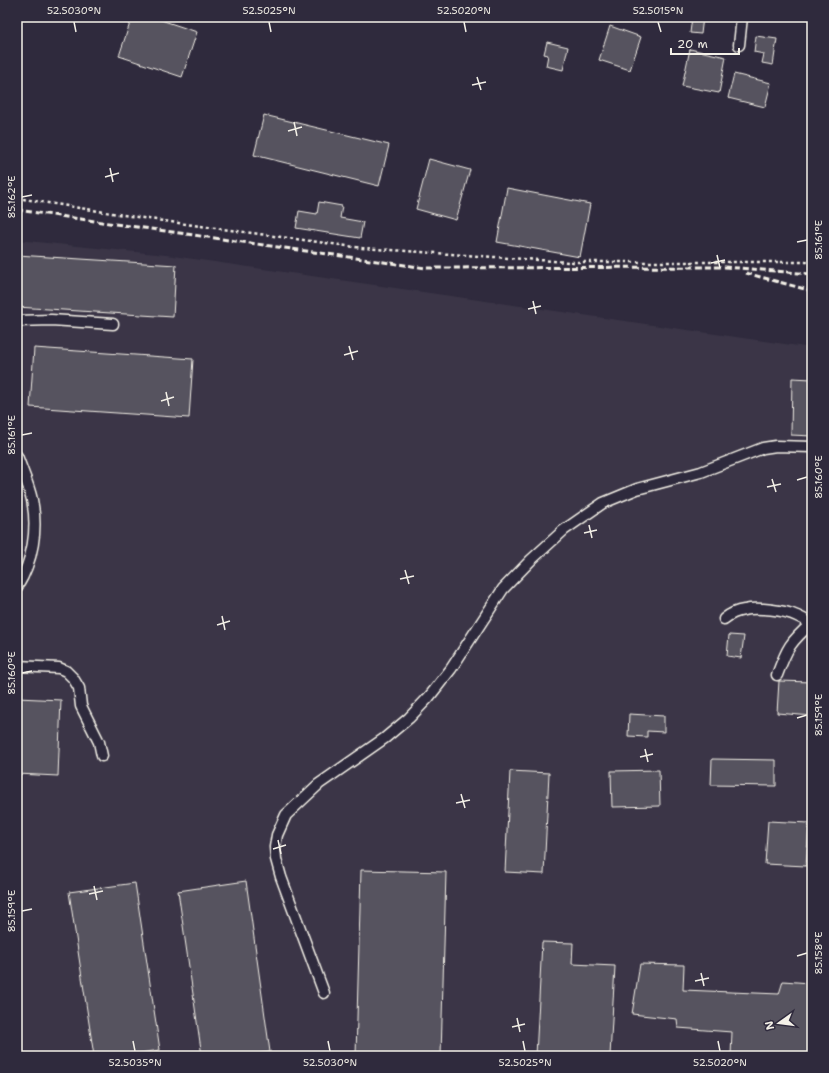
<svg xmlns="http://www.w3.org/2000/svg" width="829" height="1073" viewBox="0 0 829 1073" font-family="'Shantell Sans',sans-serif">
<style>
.built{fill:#3b3647}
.building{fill:#56525f;stroke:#f4f1e8}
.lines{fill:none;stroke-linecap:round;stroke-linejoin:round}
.lane-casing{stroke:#f4f1e8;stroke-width:13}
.path{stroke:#f4f1e8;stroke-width:2.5;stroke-dasharray:3 3;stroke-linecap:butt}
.lane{stroke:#2f2a3d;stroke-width:10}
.rail{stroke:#f4f1e8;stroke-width:3;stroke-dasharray:6 3;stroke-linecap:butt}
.ticks{fill:none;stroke:#f4f1e8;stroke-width:1.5}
.neatline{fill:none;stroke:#f4f1e8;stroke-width:1.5}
.ticks-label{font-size:10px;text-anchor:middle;fill:#f4f1e8}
</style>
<rect width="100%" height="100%" fill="#2f2a3d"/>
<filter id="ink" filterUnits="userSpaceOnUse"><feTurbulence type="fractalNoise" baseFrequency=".025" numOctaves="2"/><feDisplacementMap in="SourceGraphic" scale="8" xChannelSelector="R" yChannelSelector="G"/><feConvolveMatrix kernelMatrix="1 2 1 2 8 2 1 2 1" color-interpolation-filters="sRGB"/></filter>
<g filter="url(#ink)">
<path class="built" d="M 17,240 L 166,255 L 812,348 L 812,1056 L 17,1056 Z"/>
<path class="building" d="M 132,17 L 152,17 L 197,32 L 182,77 L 119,56 Z
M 692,17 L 703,17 L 701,34 L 690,33 Z
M 610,26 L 641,37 L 630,70 L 599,60 Z
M 756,36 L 777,39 L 773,65 L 762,63 L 764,54 L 754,52 Z
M 547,42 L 568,47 L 563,70 L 546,66 L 548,55 L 544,54 Z
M 690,49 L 726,57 L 719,93 L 682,86 Z
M 734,74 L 771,83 L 765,107 L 728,98 Z
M 264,115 L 389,145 L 379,186 L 254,155 Z
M 429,159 L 470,170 L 456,220 L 416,209 Z
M 507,188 L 590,204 L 580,257 L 497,242 Z
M 319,202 L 342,206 L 340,218 L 363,222 L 360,238 L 296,228 L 299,211 L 317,214 Z
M 17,255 L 176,265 L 173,317 L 17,307 Z
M 34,348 L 193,359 L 189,418 L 30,407 Z
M 792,378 L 812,379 L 812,436 L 791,435 Z
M 729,635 L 744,636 L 741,658 L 727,656 Z
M 779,681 L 812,682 L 812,716 L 777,713 Z
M 17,698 L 61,700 L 58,776 L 17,774 Z
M 629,714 L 664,716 L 664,732 L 647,731 L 647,737 L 628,736 Z
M 712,759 L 776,760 L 776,786 L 711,785 Z
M 659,770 L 660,806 L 612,807 L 611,771 Z
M 510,771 L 549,773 L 544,874 L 505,872 Z
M 768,821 L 809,823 L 806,866 L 765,864 Z
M 361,870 L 446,872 L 441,1056 L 356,1056 Z
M 246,881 L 270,1052 L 241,1056 L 202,1056 L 178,891 Z
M 135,883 L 160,1050 L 120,1056 L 94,1056 L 69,892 Z
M 542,942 L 573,943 L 572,964 L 615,966 L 610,1056 L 536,1056 Z
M 640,964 L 684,965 L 683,990 L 779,994 L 783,981 L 810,983 L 809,998 L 812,998 L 812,1056 L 731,1056 L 732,1032 L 678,1028 L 677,1019 L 632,1014 Z"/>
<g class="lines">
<g class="lane-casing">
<path id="lane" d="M 739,45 L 742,17
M 17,321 L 51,320 L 113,324
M 17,456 C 22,470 29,485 32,500 C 38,529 33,561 17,587
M 724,619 C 730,614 736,611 744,610 C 757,607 785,610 797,616 C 802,618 807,621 811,624
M 17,666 L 59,668 L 66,671 L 73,678 L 79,688 L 81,706 L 99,742 L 102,756
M 777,675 C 787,648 790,642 812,623
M 324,993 L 281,877 L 276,859 L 275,847 L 277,835 L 286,815 L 319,784 L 385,738 L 409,718 L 429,697 L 451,669 L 503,589 L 531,560 L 564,530 L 603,503 L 637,489 L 701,472 L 763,448 L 776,446 L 812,447"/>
</g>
<path class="path" d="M 17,198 L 149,219 L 362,248 L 568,262 L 812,262"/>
<use href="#lane" class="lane"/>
<path class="rail" d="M 17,210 L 426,268 L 725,267 L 812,274
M 746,273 L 812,291"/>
</g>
</g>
<path class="ticks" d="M 74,22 L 76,32M 269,22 L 271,32M 464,22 L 466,32M 658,22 L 661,32M 477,77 L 481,90M 472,85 L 486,82M 294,122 L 297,136M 288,131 L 302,127M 110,168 L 113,182M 105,177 L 119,173M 22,197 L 32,195M 797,242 L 807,240M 717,255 L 720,268M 711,263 L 725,260M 533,301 L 536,314M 528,309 L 541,306M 349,346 L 353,360M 344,355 L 358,351M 166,392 L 169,406M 161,401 L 174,397M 22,435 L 32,433M 772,479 L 776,492M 797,480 L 807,477M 767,487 L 781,484M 589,525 L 592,538M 584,533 L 597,530M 405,570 L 409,584M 400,579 L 414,576M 222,616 L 225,630M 217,625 L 230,621M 22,673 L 32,671M 797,718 L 807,715M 645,749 L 648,762M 640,757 L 653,754M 461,794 L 465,808M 456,803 L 470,800M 278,840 L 281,854M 273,849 L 286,845M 94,886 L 97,900M 89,894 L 103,891M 22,911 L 32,909M 797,956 L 807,953M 701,973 L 704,986M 695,981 L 709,978M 517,1018 L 520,1032M 512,1027 L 525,1024M 133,1041 L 135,1051M 328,1041 L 330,1051M 523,1041 L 525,1051M 718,1041 L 720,1051"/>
<rect width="829" height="1073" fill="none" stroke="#2f2a3d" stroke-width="44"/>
<g transform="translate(779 1023) rotate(256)" stroke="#2f2a3d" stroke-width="3" paint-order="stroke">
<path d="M0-3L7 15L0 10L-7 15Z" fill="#f4f1e8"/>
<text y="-6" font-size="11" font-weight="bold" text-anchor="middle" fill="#f4f1e8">N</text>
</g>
<path d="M671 48v6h68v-6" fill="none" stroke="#f4f1e8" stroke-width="2"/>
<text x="677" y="48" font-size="12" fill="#f4f1e8" stroke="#2f2a3d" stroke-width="3" paint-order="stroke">20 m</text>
<rect x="22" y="22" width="785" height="1029" class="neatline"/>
<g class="ticks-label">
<text x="74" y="14">52.5030°N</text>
<text x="269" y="14">52.5025°N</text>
<text x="464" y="14">52.5020°N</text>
<text x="658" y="14">52.5015°N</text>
<text transform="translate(11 197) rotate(-90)" y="4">85.162°E</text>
<text transform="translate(818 240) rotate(-90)" y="4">85.161°E</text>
<text transform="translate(11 435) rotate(-90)" y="4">85.161°E</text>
<text transform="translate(818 477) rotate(-90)" y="4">85.160°E</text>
<text transform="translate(11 673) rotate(-90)" y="4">85.160°E</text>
<text transform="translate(818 715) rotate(-90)" y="4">85.159°E</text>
<text transform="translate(11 911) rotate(-90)" y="4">85.159°E</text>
<text transform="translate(818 953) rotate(-90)" y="4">85.158°E</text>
<text x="135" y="1066">52.5035°N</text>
<text x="330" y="1066">52.5030°N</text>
<text x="525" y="1066">52.5025°N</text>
<text x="720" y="1066">52.5020°N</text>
</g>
</svg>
